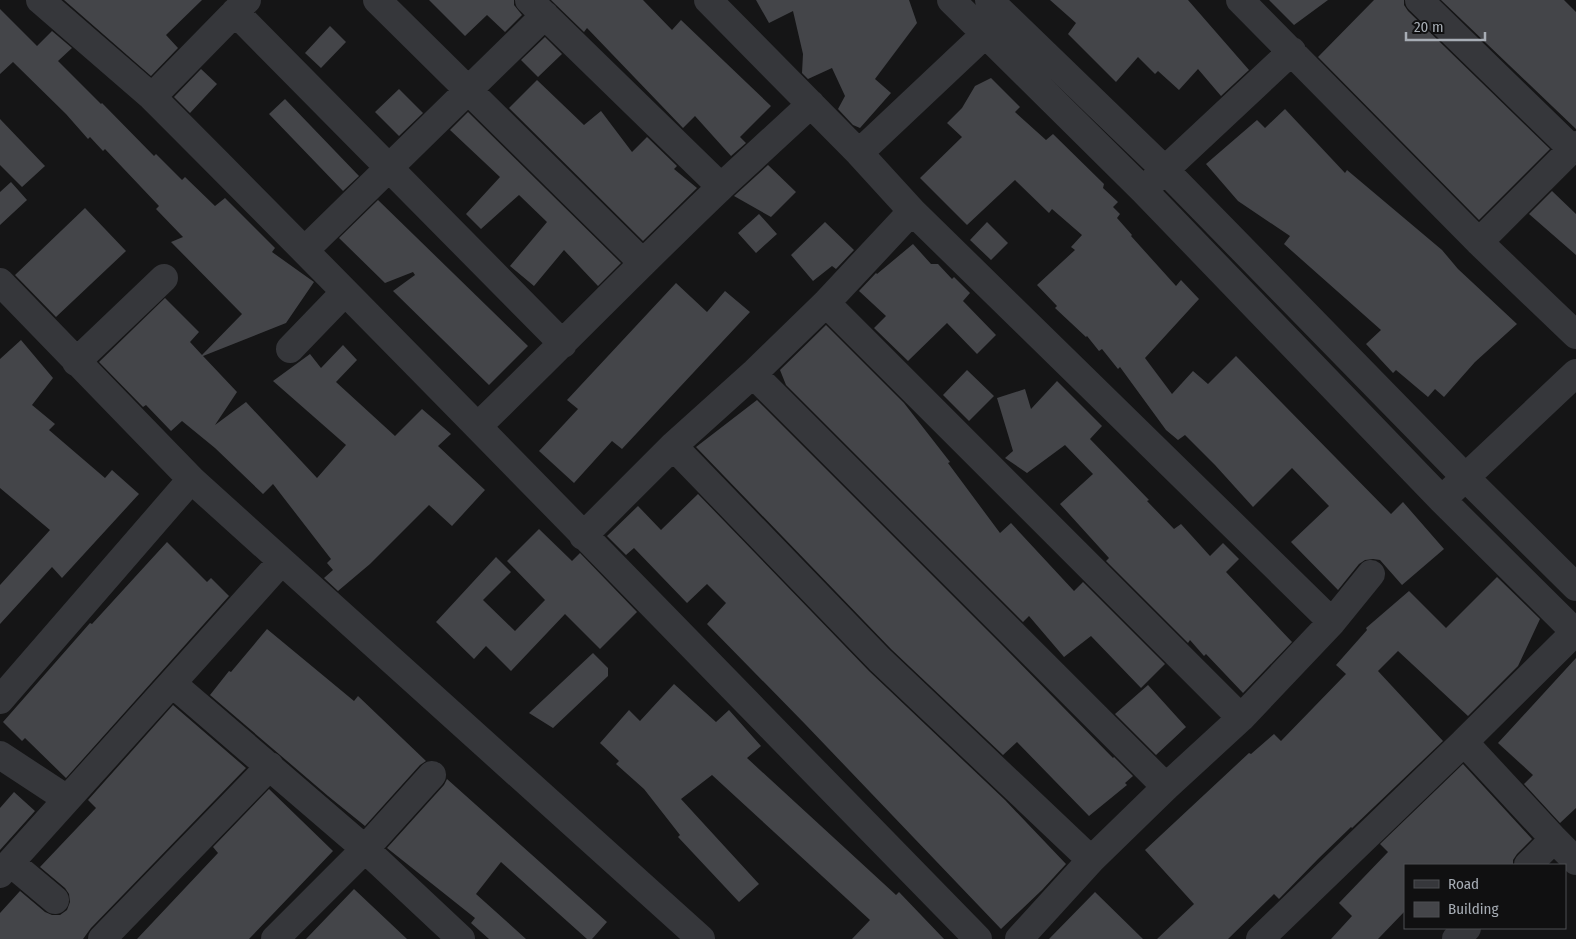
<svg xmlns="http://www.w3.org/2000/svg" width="1576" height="939" viewBox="0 0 1576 939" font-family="'Fira Sans Condensed',sans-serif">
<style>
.building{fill:#444549}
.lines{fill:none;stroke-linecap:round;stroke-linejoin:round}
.minor{stroke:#36373b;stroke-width:28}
</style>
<rect width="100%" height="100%" fill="#151516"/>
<path class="building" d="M 64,0 L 202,0 L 166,35 L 178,48 L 151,76 Z
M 429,0 L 514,0 L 514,5 L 522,15 L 505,32 L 487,15 L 465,36 Z
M 551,0 L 643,0 L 672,30 L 681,20 L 771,106 L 740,137 L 746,143 L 731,156 L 695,116 L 683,128 L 587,28 L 584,32 Z
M 756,0 L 909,0 L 917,23 L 875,79 L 891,93 L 860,128 L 853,125 L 838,109 L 845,96 L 832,68 L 808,79 L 802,73 L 803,54 L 793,11 L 769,23 Z
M 1050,0 L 1188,0 L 1249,70 L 1221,96 L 1198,69 L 1179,90 L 1158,71 L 1155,74 L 1138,57 L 1116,82 L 1068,34 L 1076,23 Z
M 1269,0 L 1328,0 L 1294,25 Z
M 1374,0 L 1404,0 L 1404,5 L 1408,11 L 1550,149 L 1479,220 L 1318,57 Z
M 1441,0 L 1564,0 L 1576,12 L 1576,129 Z
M 0,9 L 37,46 L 52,31 L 72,48 L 58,61 L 101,104 L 102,103 L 154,156 L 156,154 L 182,180 L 185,177 L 215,206 L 225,198 L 275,248 L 272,252 L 314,282 L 286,323 L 203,356 L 237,392 L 215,425 L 246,402 L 317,478 L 346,445 L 273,381 L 310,354 L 321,368 L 343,345 L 357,360 L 336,382 L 395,436 L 422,409 L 451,434 L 438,446 L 485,490 L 452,526 L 429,505 L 370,564 L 338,591 L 324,578 L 333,570 L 327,563 L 331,559 L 273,484 L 263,494 L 215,448 L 182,421 L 171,431 L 146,405 L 143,407 L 99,362 L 165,298 L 199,332 L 190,342 L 202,355 L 242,314 L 171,242 L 183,237 L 156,209 L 159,206 L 105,149 L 103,151 L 90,137 L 88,139 L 66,114 L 13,62 L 0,74 Z
M 330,26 L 346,42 L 321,68 L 305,53 Z
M 545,37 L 562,54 L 538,77 L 521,60 Z
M 201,69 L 217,84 L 190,113 L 174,97 Z
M 991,78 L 1020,107 L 1015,112 L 1046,140 L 1053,134 L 1104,184 L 1103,188 L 1118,202 L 1113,207 L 1120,214 L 1117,218 L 1132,235 L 1131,236 L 1176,286 L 1181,280 L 1199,299 L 1145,358 L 1172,394 L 1193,371 L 1208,384 L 1236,356 L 1391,514 L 1403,502 L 1444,549 L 1402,585 L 1380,560 L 1373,559 L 1365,560 L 1359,564 L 1338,590 L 1291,542 L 1329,506 L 1292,468 L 1253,507 L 1215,465 L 1185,435 L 1178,440 L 1166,430 L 1120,367 L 1118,369 L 1102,349 L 1099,351 L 1087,336 L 1086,337 L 1055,308 L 1057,306 L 1037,285 L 1075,250 L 1071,247 L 1082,235 L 1052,209 L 1049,213 L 1015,180 L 967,225 L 920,178 L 962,137 L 947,123 L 962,108 L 975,86 Z
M 537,80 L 584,125 L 601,111 L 632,152 L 647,137 L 677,166 L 674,169 L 697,188 L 643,241 L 509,108 Z
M 399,89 L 423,113 L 399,136 L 375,112 Z
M 285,99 L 359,176 L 343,191 L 269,114 Z
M 1285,109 L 1345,173 L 1347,170 L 1442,250 L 1458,269 L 1517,324 L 1475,362 L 1444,397 L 1435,389 L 1428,397 L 1396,370 L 1393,373 L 1366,344 L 1381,330 L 1284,244 L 1290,236 L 1238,201 L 1206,164 L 1257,120 L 1265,128 Z
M 468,112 L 621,263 L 598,286 L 564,250 L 534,286 L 510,266 L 547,222 L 519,195 L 481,229 L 466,214 L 500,177 L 450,130 Z
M 0,119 L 45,166 L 22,187 L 0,165 Z
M 768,165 L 796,192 L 771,217 L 734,196 Z
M 11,182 L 27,200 L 0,225 L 0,192 Z
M 1552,191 L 1576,214 L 1576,255 L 1529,214 Z
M 378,200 L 528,346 L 489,385 L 393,291 L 415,275 L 413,272 L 385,283 L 339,238 Z
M 85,208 L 126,251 L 56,317 L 15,275 Z
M 759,214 L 777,234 L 756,253 L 738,233 Z
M 825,222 L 854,250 L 836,269 L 832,266 L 813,281 L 791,255 Z
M 987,222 L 1008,243 L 991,260 L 970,240 Z
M 913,244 L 931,264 L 938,264 L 952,279 L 954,277 L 970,293 L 963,301 L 996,335 L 977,354 L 947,323 L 908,361 L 874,328 L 886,316 L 859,291 L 876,273 L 877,274 Z
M 676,283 L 707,312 L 725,291 L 750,312 L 622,449 L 612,441 L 574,483 L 539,451 L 578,409 L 567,400 Z
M 826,325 L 904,403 L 950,462 L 948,463 L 1000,533 L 1011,523 L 1074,591 L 1083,582 L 1165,664 L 1141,688 L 1091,636 L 1064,657 L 1029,616 L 1023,622 L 786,385 L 780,370 Z
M 21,340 L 53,378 L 32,405 L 55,424 L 49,430 L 105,478 L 112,470 L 139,494 L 62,578 L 52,567 L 0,624 L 0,585 L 50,530 L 0,488 L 0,359 Z
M 967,370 L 994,396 L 969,421 L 943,395 Z
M 1057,381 L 1102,426 L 1090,439 L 1149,500 L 1147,501 L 1174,529 L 1181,524 L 1210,556 L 1223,543 L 1239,559 L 1226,572 L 1292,642 L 1243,693 L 1206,654 L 1204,656 L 1190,640 L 1188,643 L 1106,561 L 1109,558 L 1060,504 L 1093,474 L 1065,445 L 1027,473 L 1005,458 L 1013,451 L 997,398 L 1025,389 L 1031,409 Z
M 757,400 L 1000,643 L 1113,758 L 1114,757 L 1133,776 L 1125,783 L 1127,785 L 1089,816 L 1017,742 L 1003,755 L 891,649 L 696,447 Z
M 698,494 L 869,671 L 1005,800 L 1066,864 L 1042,890 L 1001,929 L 805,724 L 707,624 L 726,603 L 707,584 L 687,603 L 634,548 L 626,555 L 607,536 L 638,506 L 661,530 Z
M 539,529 L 572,561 L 580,553 L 637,612 L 600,649 L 565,614 L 511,671 L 486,646 L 474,659 L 436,622 L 496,557 L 511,572 L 483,600 L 515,631 L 545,600 L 507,561 Z
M 167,542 L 207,582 L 211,578 L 229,596 L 66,778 L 25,738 L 22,741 L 3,722 L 90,623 L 92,624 Z
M 1497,577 L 1540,619 L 1518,666 L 1468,716 L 1398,651 L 1378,671 L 1443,741 L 1352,828 L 1351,827 L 1318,859 L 1279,899 L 1274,894 L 1228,939 L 1157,939 L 1194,904 L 1145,850 L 1249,753 L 1251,754 L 1274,734 L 1281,741 L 1346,674 L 1336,665 L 1367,630 L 1366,628 L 1409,591 L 1446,628 Z
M 267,629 L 354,701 L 358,696 L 426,761 L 420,765 L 365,826 L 328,796 L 210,695 L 229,671 L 231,672 Z
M 593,653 L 608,668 L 608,676 L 553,728 L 529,713 Z
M 1576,658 L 1576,808 L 1560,823 L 1524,784 L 1533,775 L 1498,743 Z
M 674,684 L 716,722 L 729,710 L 761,746 L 747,758 L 896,895 L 899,892 L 944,939 L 852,939 L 870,920 L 712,775 L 681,799 L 759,884 L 739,902 L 678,837 L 680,835 L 644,789 L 616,764 L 619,761 L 600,743 L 629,710 L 640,721 Z
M 1148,685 L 1186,727 L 1156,755 L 1115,714 Z
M 173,705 L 246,768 L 91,928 L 83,939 L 0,939 L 0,913 L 20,891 L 45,912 L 52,915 L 60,915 L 67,910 L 70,902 L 69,894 L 65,888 L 40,867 L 96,808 L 88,800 Z
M 1463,764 L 1532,839 L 1517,854 L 1513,860 L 1513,865 L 1405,865 L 1405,911 L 1378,939 L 1331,939 L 1352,916 L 1339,903 L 1388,852 L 1380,844 Z
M 447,779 L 607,922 L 592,939 L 587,939 L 501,862 L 476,894 L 526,939 L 489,939 L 471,923 L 475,918 L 387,848 L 444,785 Z
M 269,789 L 333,851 L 249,939 L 137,939 L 218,853 L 213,847 Z
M 14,792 L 35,811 L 0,850 L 0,808 Z
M 354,889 L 407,939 L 306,939 Z
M 1095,892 L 1143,939 L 1049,939 Z"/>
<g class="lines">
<path class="minor" d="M 40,0 L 152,97
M 247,0 L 152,97 C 430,375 703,658 978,939
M 377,0 L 642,262
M 708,0 L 859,153 L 998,22
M 951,0 L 1143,190 L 1442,500 L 1576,633
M 989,0 L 1165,170 L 1465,477 L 1576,587
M 1240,0 L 1479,242 L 1576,335
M 1419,0 L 1572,149 L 1576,145
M 235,12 L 563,344
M 859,153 L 912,211
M 1152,182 L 1292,51
M 721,187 L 811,104
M 1479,242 L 1572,149
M 305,250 L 545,15
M 0,282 L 193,481 L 701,939
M 826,303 L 1241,718
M 290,349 L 345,292
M 76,362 L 164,278
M 753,374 L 1166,787
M 478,426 C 560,347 639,265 721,187 L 529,0
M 673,446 L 880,660 L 1091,860
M 1451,491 L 1576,373
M 583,536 L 673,446 L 753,374 L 826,303 L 912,211 L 1332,622
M 173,684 L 365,849 L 461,939
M 0,700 L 182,490 L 193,481
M 0,755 L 67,799
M 1554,839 L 1576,861
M 11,863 L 55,900
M 1528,865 L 1554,839 L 1464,742 L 1576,631
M 0,874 L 281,562
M 102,939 L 270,766
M 275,939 L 365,849 L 432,775
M 1019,939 L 1091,860 L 1166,787 L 1241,718 L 1332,622 L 1371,574
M 1260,939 L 1464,742
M 1456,939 L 1467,928"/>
</g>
<rect x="1404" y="864" width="162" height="65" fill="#101011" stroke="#4c4f53"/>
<rect x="1414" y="880" width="25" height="8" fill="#36373b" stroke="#4c4f53"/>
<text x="1448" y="889" font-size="15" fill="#a7adb5">Road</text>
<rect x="1414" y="902" width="25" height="15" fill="#444549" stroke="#4c4f53"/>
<text x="1448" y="914" font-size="15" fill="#a7adb5">Building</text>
<path d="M1406 32v8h79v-8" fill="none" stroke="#a7adb5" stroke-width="2.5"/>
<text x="1414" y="32" font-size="15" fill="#a7adb5" stroke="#101011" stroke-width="4" paint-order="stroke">20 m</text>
</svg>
